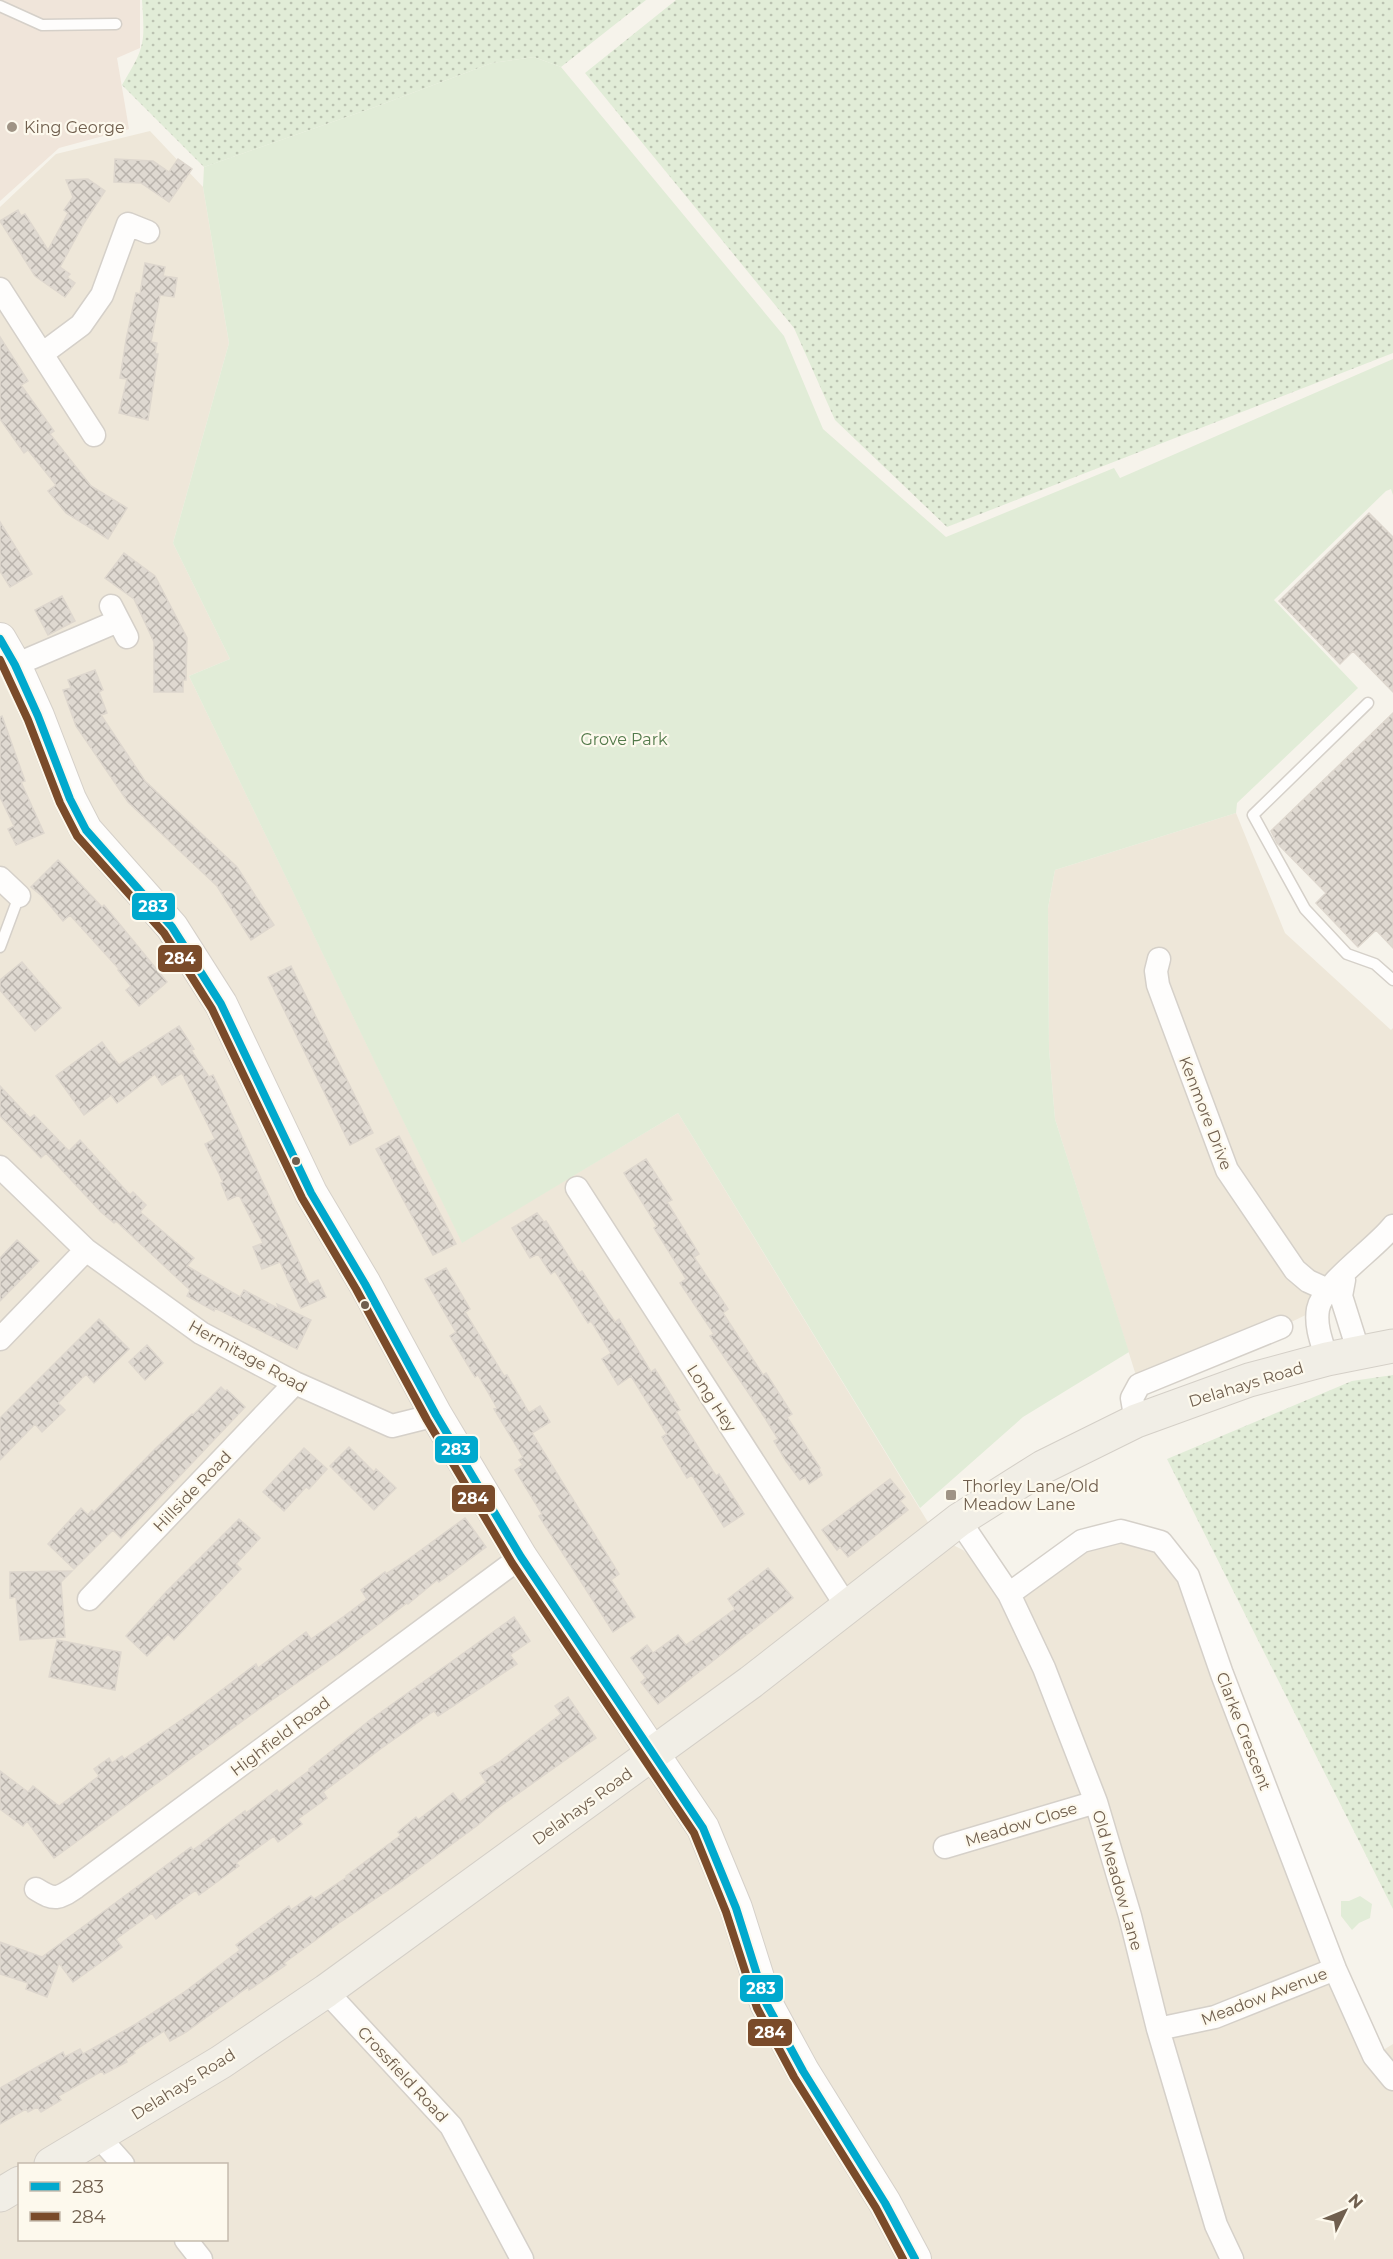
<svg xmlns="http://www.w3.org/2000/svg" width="1393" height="2259" viewBox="0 0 1393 2259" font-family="Montserrat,sans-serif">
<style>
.residential{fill:#eee7d9;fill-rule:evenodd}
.commercial{fill:#f0e5da}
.grass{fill:url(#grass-dots)}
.park{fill:#e1ecd7}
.building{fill:url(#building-cross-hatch);stroke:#ded7ce;stroke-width:1.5}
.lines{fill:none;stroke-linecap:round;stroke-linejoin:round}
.lane-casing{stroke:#d5d0c9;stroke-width:13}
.street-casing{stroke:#d5d0c9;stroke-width:25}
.secondary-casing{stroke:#d5d0c9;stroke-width:34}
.primary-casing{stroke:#d4cfc7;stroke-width:35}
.lane{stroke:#fefdfc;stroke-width:10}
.street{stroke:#fefdfc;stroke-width:22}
.secondary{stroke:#fefdfc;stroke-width:32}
.primary{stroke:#f1eee6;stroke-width:33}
.bus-1-casing{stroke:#fdf9ed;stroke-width:12}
.bus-2-casing{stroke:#fdf9ed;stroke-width:12}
.bus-1{stroke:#00a9ce;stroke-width:8}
.bus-2{stroke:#7a4b2a;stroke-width:8}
.poi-dot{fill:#9f9385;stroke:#fdf9ed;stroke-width:2}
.bus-dot{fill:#705f4e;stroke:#fdf9ed;stroke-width:2}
.labels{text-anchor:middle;stroke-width:4.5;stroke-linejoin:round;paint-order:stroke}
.poi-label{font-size:16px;fill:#705f4e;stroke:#fdf9ed;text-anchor:start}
.park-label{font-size:16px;fill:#537a4b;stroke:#fdf9ed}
.street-label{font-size:16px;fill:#705f4e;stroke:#fdf9ed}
.line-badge{stroke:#fdf9ed;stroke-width:2}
.badge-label{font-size:16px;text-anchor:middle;font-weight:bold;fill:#fff}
</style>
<defs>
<pattern id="grass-dots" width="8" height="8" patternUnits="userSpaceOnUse" patternTransform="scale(1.5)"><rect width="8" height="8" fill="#e1ecd7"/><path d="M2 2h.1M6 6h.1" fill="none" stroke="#bbc2b1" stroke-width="1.8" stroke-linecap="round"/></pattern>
<pattern id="building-cross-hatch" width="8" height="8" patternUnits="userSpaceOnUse" patternTransform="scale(1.5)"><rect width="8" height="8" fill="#dfd9d1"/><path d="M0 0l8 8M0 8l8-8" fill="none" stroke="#b9b3ac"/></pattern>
</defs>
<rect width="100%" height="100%" fill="#f6f3eb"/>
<path class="residential" d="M 150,131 L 203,187 L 229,343 L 173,543 L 230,659 L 189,676 L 462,1242 L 678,1113 L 937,1537 L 963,1550 L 1009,1594 L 1082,1541 L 1161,1542 L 1188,1576 L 1375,2055 L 1393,2044 L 1393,2259 L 0,2259 L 0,207 L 56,154 ZM 20,2164 L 226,2164 L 226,2240 L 20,2240 Z
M 1236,813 L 1285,933 L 1391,1030 L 1393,1028 L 1393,1226 L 1318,1309 L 1281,1327 L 1139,1385 L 1055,1119 L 1049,1049 L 1048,908 L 1055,870 Z"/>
<path class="commercial" d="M 0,0 L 140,0 L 140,48 L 117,58 L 129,129 L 59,148 L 0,201 Z"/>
<path class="grass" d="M 142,0 L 646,0 L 561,67 L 534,57 L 492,63 L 375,107 L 204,167 L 122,85 C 145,47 145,44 142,0 Z
M 676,0 L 1393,0 L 1393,353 L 947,527 L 835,420 L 794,328 L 585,73 Z
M 1393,1375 L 1393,1909 L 1167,1459 L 1352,1381 Z"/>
<path class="park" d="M 534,57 L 561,67 L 784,336 L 823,429 L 946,537 L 1114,468 L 1120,478 L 1393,359 L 1393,495 L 1391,489 L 1386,491 L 1274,600 L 1358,688 L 1237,803 L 1236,813 L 1055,870 L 1048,908 L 1049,1049 L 1055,1119 L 1129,1352 L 1023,1417 L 920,1508 L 678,1113 L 462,1243 L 189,676 L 230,659 L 173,543 L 229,343 L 203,187 L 204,167 L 375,107 L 492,63 Z
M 1360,1896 L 1372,1904 L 1370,1918 L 1359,1923 L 1352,1930 L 1341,1916 L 1341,1901 L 1349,1901 Z"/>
<path class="building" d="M 115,159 L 153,161 L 169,172 L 178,159 L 192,169 L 169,202 L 141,183 L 114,182 Z
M 88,179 L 105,191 L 84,223 L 60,267 L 70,274 L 67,277 L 75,283 L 65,297 L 35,276 L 0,221 L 18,210 L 21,216 L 25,214 L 48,250 L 68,213 L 64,210 L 73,197 L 66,180 Z
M 145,263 L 165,267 L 163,276 L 177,278 L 174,297 L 160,295 L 151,342 L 157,343 L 155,354 L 158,354 L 148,420 L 119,413 L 127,379 L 120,378 L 126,340 L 136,293 L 140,294 Z
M 0,337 L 28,381 L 21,385 L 54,431 L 50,434 L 91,486 L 127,508 L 108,539 L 66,513 L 48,491 L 56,485 L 28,450 L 24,453 L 0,419 Z
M 1369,513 L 1393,537 L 1393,692 L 1353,651 L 1340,664 L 1279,601 Z
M 0,522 L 32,574 L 10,587 L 0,571 Z
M 124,553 L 155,576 L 187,638 L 186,680 L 183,680 L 183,692 L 154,692 L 154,642 L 134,599 L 105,578 Z
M 62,596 L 75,621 L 48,635 L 35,610 Z
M 95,670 L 103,690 L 99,692 L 107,713 L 101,715 L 145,781 L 237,867 L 274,925 L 251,940 L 217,886 L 128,802 L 76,726 L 63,690 L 71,688 L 68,680 Z
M 1393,713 L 1393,948 L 1376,930 L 1358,947 L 1316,903 L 1326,893 L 1277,843 L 1271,831 Z
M 2,716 L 25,781 L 21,782 L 44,833 L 16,845 L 8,829 L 14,826 L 0,797 L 0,717 Z
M 58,860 L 102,907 L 104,905 L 167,982 L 139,1006 L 126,990 L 131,986 L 118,970 L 119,969 L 70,915 L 63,921 L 43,897 L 31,887 Z
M 22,962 L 61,1008 L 35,1031 L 0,990 L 0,980 Z
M 291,966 L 373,1133 L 350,1145 L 268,977 Z
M 179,1026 L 194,1049 L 191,1050 L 209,1077 L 213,1075 L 221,1091 L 309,1284 L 318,1280 L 326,1297 L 301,1308 L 280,1262 L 262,1269 L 253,1247 L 263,1243 L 239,1195 L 228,1200 L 221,1183 L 223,1182 L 205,1144 L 215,1139 L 182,1073 L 162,1085 L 155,1074 L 117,1103 L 111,1095 L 84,1115 L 56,1076 L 102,1042 L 119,1065 Z
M 0,1086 L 30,1118 L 34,1115 L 69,1151 L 80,1140 L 130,1195 L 133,1192 L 146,1205 L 140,1212 L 194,1258 L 187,1266 L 240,1297 L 244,1290 L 279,1309 L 277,1304 L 311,1320 L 297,1349 L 215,1308 L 214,1311 L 187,1296 L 190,1290 L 116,1221 L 114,1223 L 101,1212 L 46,1153 L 41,1158 L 0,1116 Z
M 399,1136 L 456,1244 L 433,1255 L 376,1149 Z
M 646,1159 L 672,1200 L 667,1202 L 699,1254 L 694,1257 L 728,1309 L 723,1313 L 763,1375 L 766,1373 L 792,1414 L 787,1417 L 820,1468 L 819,1469 L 822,1475 L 809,1484 L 805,1477 L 800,1480 L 786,1461 L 774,1441 L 778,1439 L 758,1407 L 710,1336 L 714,1334 L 680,1283 L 686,1279 L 654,1228 L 657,1226 L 624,1173 Z
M 537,1213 L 544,1222 L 546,1221 L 579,1273 L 582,1271 L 615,1322 L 619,1319 L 651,1372 L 655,1369 L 680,1410 L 676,1412 L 716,1476 L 719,1474 L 744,1514 L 724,1527 L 692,1475 L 687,1478 L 662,1437 L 667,1434 L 631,1376 L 618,1385 L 602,1359 L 611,1353 L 591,1321 L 588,1323 L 555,1271 L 551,1274 L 538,1254 L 530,1258 L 512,1228 Z
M 17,1240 L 39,1261 L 0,1301 L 0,1258 Z
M 446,1268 L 470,1309 L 465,1312 L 504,1376 L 507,1375 L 529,1413 L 540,1406 L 550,1422 L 532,1433 L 619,1574 L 611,1580 L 635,1617 L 613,1632 L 539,1516 L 542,1514 L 515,1470 L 523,1465 L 519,1460 L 523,1457 L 494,1409 L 497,1408 L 478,1375 L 475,1377 L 450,1336 L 456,1332 L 425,1279 Z
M 99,1319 L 129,1349 L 94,1383 L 86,1374 L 58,1403 L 65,1410 L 42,1432 L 35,1424 L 0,1460 L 0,1418 Z
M 147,1345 L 163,1363 L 145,1380 L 129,1362 Z
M 221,1387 L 225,1391 L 227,1390 L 245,1407 L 121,1538 L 113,1530 L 74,1569 L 48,1544 L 81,1508 L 88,1515 L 92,1510 L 94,1512 L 155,1449 L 192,1414 L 193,1415 Z
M 349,1447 L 374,1472 L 376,1469 L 396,1488 L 374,1510 L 330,1466 Z
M 304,1448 L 327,1469 L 309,1489 L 306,1487 L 284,1511 L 263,1492 Z
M 890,1479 L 905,1497 L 900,1501 L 908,1510 L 848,1557 L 840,1547 L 837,1550 L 822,1530 Z
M 465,1518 L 486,1547 L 439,1582 L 437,1580 L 408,1604 L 407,1603 L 340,1653 L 259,1709 L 54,1858 L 27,1821 L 23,1826 L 0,1809 L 0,1771 L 28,1792 L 33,1786 L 59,1806 L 99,1776 L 94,1769 L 109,1758 L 112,1763 L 122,1756 L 124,1759 L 193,1712 L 256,1664 L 258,1668 L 306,1632 L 311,1639 L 343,1617 L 367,1599 L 361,1590 L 385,1572 L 386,1574 L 406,1561 Z
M 239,1519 L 260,1538 L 236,1564 L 241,1569 L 174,1640 L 168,1634 L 147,1656 L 126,1636 L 166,1592 Z
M 768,1568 L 793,1598 L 658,1704 L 641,1682 L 646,1678 L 631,1658 L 647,1645 L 653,1653 L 678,1635 L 686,1645 L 735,1609 L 728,1599 Z
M 72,1571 L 61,1582 L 65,1637 L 20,1640 L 16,1597 L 10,1598 L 10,1572 Z
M 514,1617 L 530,1641 L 510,1655 L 517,1664 L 438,1716 L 434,1711 L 379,1750 L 323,1792 L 327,1798 L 298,1819 L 302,1824 L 278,1842 L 274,1836 L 236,1863 L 239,1866 L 199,1895 L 196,1890 L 156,1919 L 152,1913 L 116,1939 L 122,1947 L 73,1982 L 59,1963 L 47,1997 L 26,1989 L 28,1983 L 0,1974 L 0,1942 L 42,1957 L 191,1847 L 193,1850 L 245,1811 L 246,1813 L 277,1790 L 279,1793 L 310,1770 L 309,1769 L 370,1720 Z
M 57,1640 L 121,1652 L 115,1690 L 49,1677 Z
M 568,1697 L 596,1738 L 495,1810 L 478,1825 L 402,1881 L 339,1923 L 284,1963 L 286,1965 L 249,1990 L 248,1987 L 186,2032 L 170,2041 L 164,2031 L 134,2051 L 135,2053 L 126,2059 L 127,2062 L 104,2074 L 102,2071 L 71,2089 L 58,2096 L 61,2100 L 41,2112 L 37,2107 L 28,2112 L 26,2109 L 0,2124 L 0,2088 L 63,2052 L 65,2057 L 80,2049 L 83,2054 L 136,2024 L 183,1993 L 240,1950 L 236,1945 L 289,1906 L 291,1910 L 311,1896 L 314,1899 L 347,1877 L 346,1876 L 401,1835 L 398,1832 L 416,1817 L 418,1820 L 453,1793 L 460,1802 L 486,1782 L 480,1773 L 498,1763 L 561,1714 L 555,1706 Z"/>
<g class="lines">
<g class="lane-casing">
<path id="lane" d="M 0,6 L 42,25 L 116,24
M 1368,703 L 1253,815 L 1305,909 L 1347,954 L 1375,964 L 1393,980
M 0,947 L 19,896"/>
</g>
<g class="street-casing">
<path id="street" d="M 0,289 L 94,435
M 42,354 L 81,325 L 102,295 L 128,224 L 148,232
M 111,606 L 127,637
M 15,665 L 118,621
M 0,878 L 19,896
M 1159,959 L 1156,971 L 1158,985 L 1227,1170 L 1295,1270 L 1308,1281 L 1341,1296
M 0,1167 L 86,1250 L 201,1333 L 295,1383 L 392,1426 L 436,1415
M 577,1188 L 847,1607
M 1344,1280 L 1341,1296 L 1359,1353
M 0,1339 L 86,1250
M 1327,1359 C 1322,1343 1315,1326 1318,1309 C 1323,1283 1375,1249 1393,1226
M 1136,1421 L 1132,1398 L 1139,1385 L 1281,1327
M 959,1520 L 1009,1594 L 1044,1668 L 1096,1802 L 1130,1916 L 1158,2029 L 1216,2225 L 1232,2259
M 1009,1594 L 1082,1541 L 1121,1531 L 1161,1542 L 1188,1576 L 1222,1674 L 1335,1969 L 1374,2056 L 1393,2079
M 89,1599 L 295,1383
M 945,1847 L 1096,1802
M 36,1889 C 55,1901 58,1899 76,1887 L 521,1557
M 326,1991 L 451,2126 L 522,2259
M 1158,2029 L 1215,2017 L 1335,1969
M 98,2136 L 123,2164
M 186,2240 L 201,2259"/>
</g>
<g class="secondary-casing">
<path id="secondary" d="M 0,639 L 15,665 L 38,716 L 70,799 L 86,830 L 172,927 L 221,1004 L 311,1193 L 365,1284 L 436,1415 L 521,1557 L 703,1828 L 736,1908 L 766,2003 L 803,2071 L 885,2203 L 915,2259"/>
</g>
<g class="primary-casing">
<path id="primary" d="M 51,2164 L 221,2062 L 326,1991 L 751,1682 L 959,1520 L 1043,1467 L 1136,1421 L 1249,1380 L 1327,1359 L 1393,1346
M 0,2195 L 20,2183"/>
</g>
<use href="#lane" class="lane"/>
<use href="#street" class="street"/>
<use href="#secondary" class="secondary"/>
<use href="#primary" class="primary"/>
<g class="bus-1-casing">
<path id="bus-1" d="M 0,639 L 15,665 L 38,716 L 70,799 L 86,830 L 172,927 L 221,1004 L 311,1193 L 365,1284 L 436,1415 L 521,1557 L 703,1828 L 736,1908 L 766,2003 L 803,2071 L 885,2203 L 915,2259"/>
</g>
<g class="bus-2-casing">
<path id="bus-2" d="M 0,660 L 28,720 L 60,803 L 77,836 L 164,933 L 212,1009 L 302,1198 L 356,1289 L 427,1420 L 512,1563 L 694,1833 L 726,1912 L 757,2008 L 794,2077 L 876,2208 L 903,2259"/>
</g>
<use href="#bus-1" class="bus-1"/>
<use href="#bus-2" class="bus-2"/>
</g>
<g class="poi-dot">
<circle cx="12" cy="127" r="6"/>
<rect x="945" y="1489" width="12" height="12" rx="3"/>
</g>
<g class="bus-dot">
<circle cx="296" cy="1161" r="5"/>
<circle cx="365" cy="1305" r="5"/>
</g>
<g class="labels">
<g class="poi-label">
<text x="24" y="133">King George</text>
<text x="963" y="1492">Thorley Lane/Old<tspan x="963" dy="18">Meadow Lane</tspan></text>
</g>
<g class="park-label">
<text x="624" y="745">Grove Park</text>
</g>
<g class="street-label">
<text transform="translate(1206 1113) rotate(69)" y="6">Kenmore Drive</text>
<text transform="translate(248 1356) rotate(29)" y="6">Hermitage Road</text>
<text transform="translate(1246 1384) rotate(-17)" y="6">Delahays Road</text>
<text transform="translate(712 1398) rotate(57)" y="6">Long Hey</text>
<text transform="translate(192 1491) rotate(-46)" y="6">Hillside Road</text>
<text transform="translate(1244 1731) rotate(69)" y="6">Clarke Crescent</text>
<text transform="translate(280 1736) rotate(-37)" y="6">Highfield Road</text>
<text transform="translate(582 1806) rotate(-36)" y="6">Delahays Road</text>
<text transform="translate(1021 1824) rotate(-17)" y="6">Meadow Close</text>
<text transform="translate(1118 1880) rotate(74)" y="6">Old Meadow Lane</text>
<text transform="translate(1264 1996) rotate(-21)" y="6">Meadow Avenue</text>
<text transform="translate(403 2074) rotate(47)" y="6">Crossfield Road</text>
<text transform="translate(183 2084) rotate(-32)" y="6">Delahays Road</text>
</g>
</g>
<g class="line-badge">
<rect x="131" y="892" width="45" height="29" rx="6" fill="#00a9ce"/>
<rect x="157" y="944" width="46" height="29" rx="6" fill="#7a4b2a"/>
<rect x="434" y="1435" width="45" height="29" rx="6" fill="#00a9ce"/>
<rect x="451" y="1484" width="45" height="29" rx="6" fill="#7a4b2a"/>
<rect x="739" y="1974" width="45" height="29" rx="6" fill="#00a9ce"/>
<rect x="747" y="2018" width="46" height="29" rx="6" fill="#7a4b2a"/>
</g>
<g class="badge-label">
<text x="153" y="912">283</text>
<text x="180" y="964">284</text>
<text x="456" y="1455">283</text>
<text x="473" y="1504">284</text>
<text x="761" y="1994">283</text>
<text x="770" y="2038">284</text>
</g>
<rect x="18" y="2163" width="210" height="78" fill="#fdf9ed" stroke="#c5bbad" stroke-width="1.5"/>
<rect x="30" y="2182" width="30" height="9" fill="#00a9ce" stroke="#c5bbad" stroke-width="1.5"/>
<text x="72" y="2193" font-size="18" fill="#705f4e">283</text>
<rect x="30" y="2212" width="30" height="9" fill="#7a4b2a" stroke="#c5bbad" stroke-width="1.5"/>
<text x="72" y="2223" font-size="18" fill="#705f4e">284</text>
<g transform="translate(1345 2211) rotate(47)" stroke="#fdf9ed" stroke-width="4.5" paint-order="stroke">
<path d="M0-4.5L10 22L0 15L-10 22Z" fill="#705f4e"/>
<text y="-9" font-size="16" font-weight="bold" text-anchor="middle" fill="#705f4e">N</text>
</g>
</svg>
